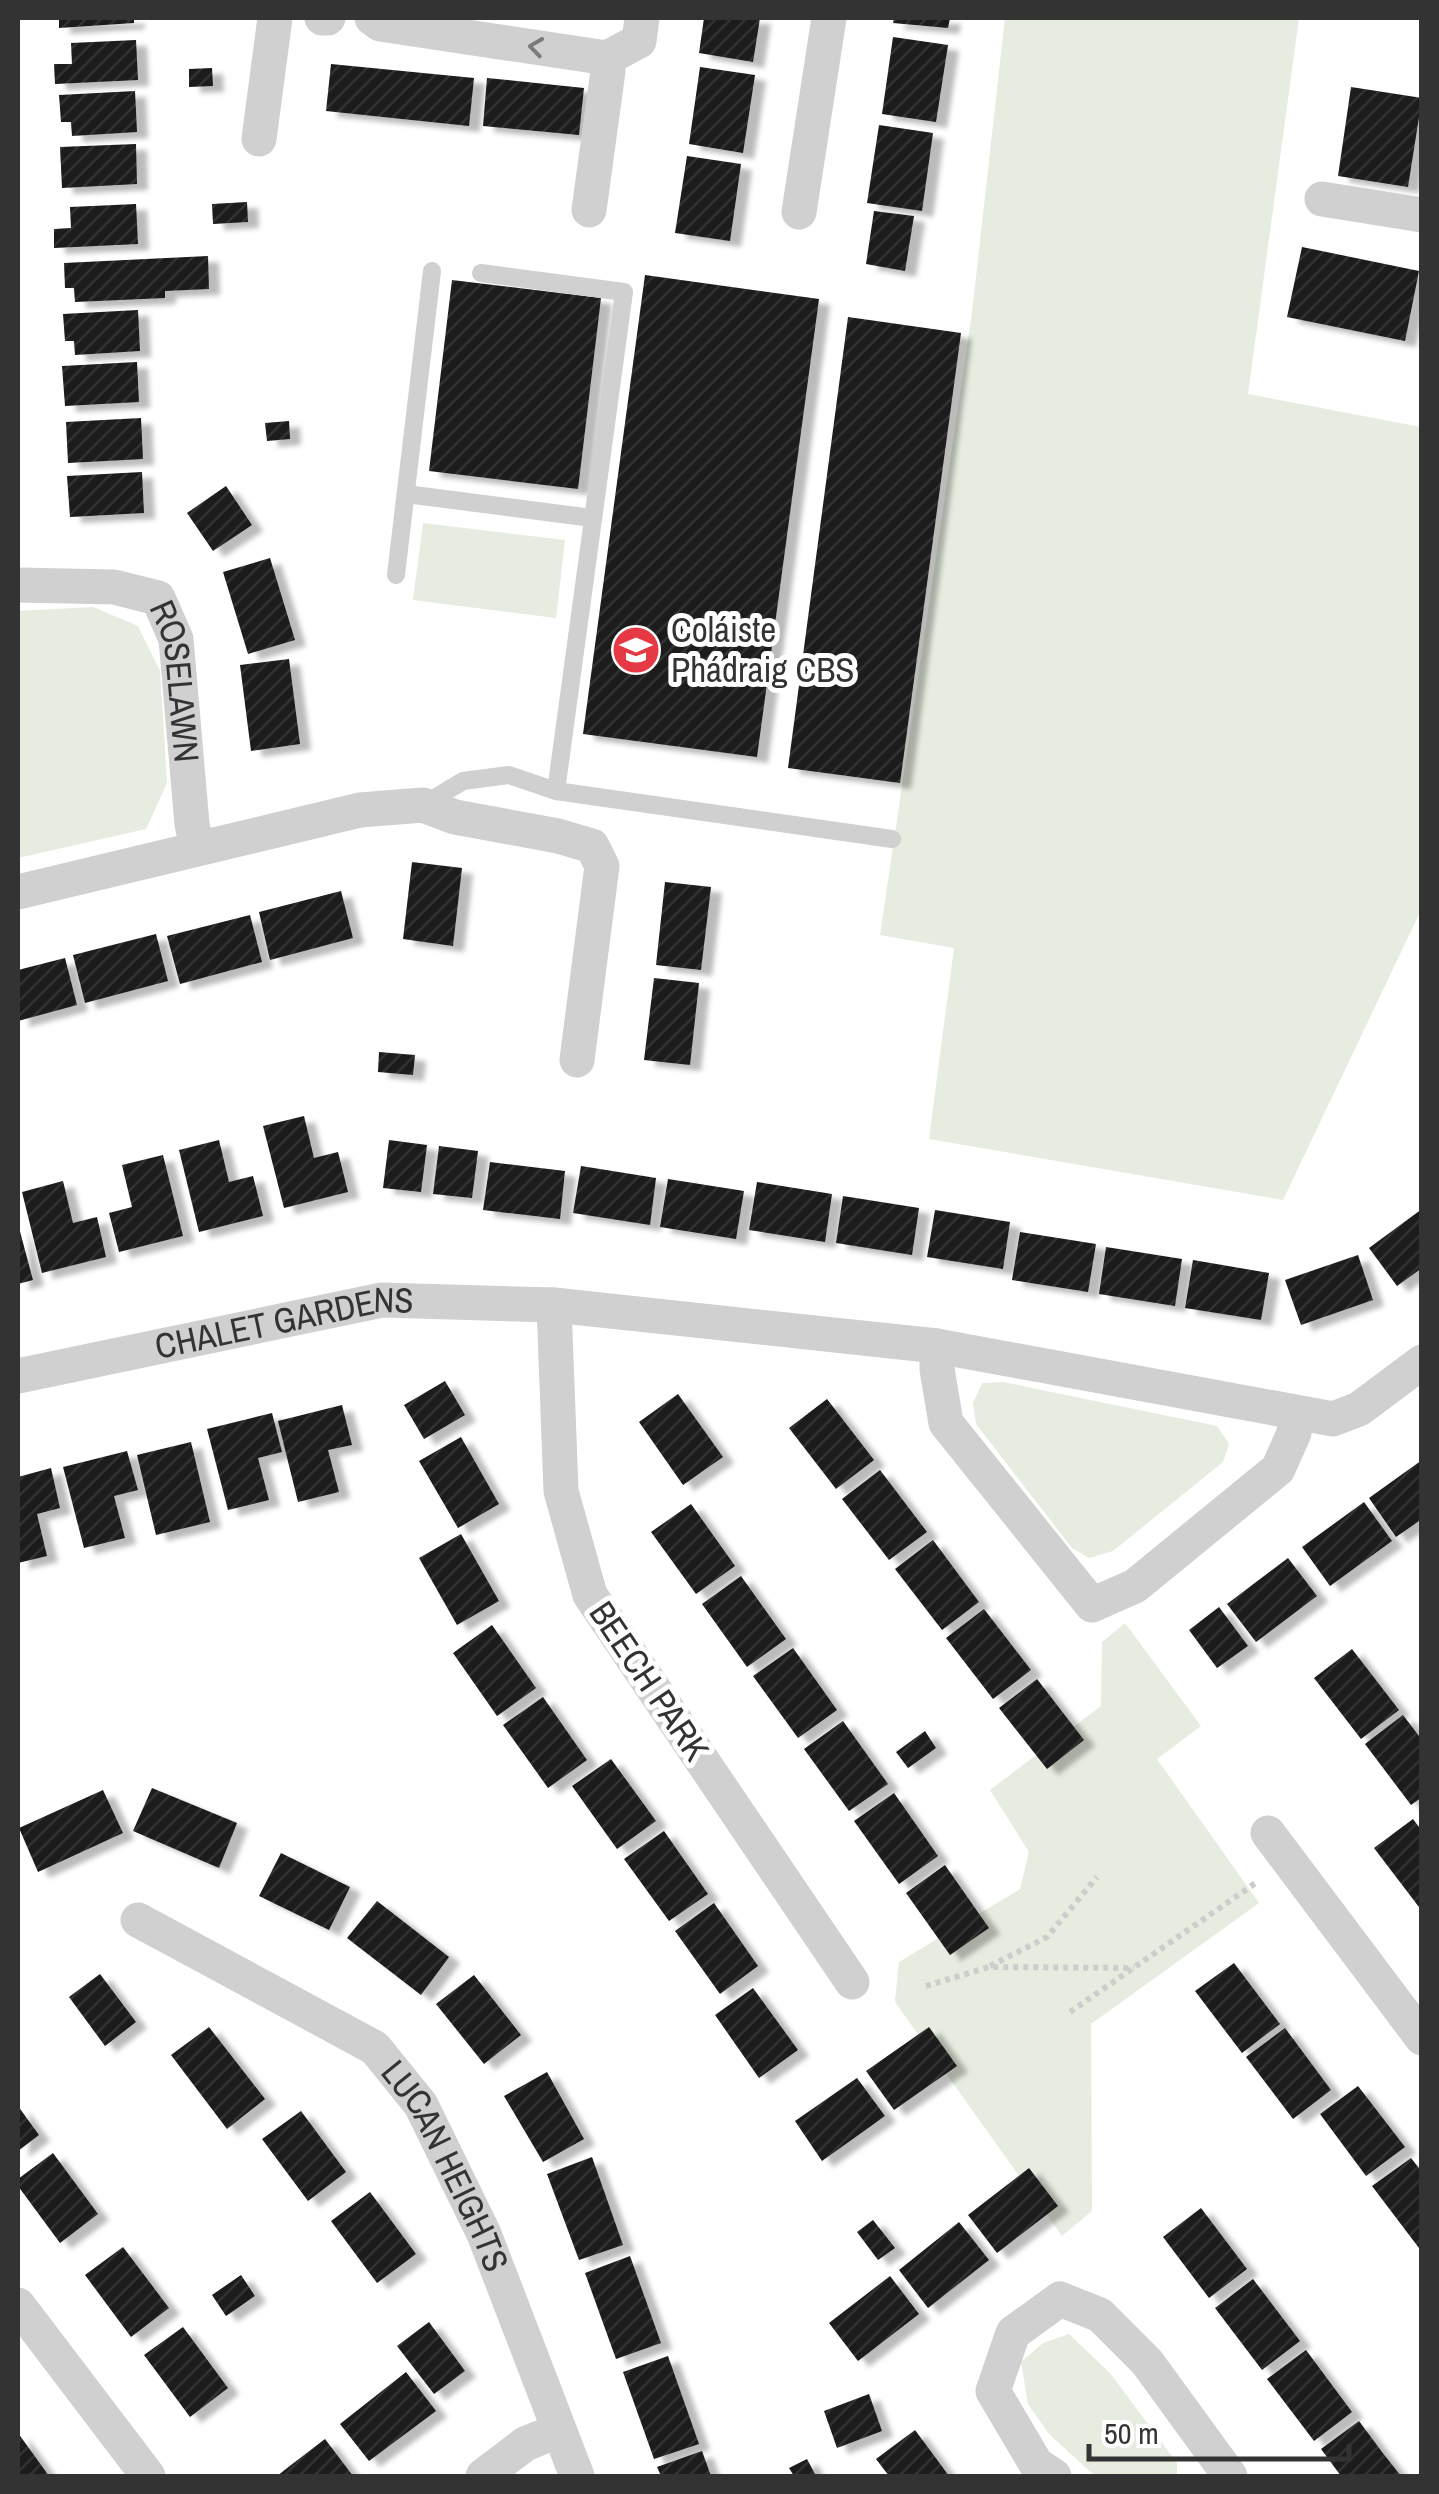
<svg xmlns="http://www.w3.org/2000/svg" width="1439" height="2494" viewBox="0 0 1439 2494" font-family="'Archivo Narrow',sans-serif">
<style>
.grass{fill:#e6ecdf}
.building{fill:url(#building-hatch);filter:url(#shadow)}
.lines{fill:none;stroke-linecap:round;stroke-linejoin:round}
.path{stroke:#cdcdcd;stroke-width:6;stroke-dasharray:5 5;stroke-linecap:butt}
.service{stroke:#d0d0d0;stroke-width:18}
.minor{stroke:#d0d0d0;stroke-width:35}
.oneway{stroke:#7a7a7a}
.labels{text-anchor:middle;stroke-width:10;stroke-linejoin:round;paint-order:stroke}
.poi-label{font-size:35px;fill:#333;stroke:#fff;text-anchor:start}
.street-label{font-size:35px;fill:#333;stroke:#fff}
</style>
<defs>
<pattern id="building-hatch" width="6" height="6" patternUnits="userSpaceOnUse" patternTransform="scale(2.5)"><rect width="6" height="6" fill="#1a1a1a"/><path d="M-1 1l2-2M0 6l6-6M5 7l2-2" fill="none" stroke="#333"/></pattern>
<filter id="shadow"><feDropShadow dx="11" dy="6" stdDeviation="2.5" flood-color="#0004"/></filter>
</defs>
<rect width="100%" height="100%" fill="#fff"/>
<path class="grass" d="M 1005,18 L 1299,18 L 1248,394 L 1421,427 L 1421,910 L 1283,1200 L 929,1139 L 954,948 L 880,935 L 972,313 Z
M 423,523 L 565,540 L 556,618 L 413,600 Z
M 93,607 L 138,626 L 160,671 L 167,783 L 146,829 L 18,858 L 18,611 Z
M 1003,1382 L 1217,1426 L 1229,1444 L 1223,1462 L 1113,1551 L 1089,1558 L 1072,1548 L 976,1424 L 973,1403 L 982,1383 Z
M 1125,1623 L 1201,1726 L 1157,1759 L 1259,1903 L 1091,2024 L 1092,2211 L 1062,2236 L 895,2002 L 899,1962 L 1020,1889 L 1029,1852 L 990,1790 L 1101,1706 L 1102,1642 Z
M 1069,2334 L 1110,2373 L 1177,2463 L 1177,2476 L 1095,2476 L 1049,2434 L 1028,2404 L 1021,2362 L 1043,2343 Z"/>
<path class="building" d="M 59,18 L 134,18 L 134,23 L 59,28 Z
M 704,18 L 760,18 L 753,62 L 699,53 Z
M 894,18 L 950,18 L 948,28 L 893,23 Z
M 893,37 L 948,45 L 936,122 L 882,114 Z
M 136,40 L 138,80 L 55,84 L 54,64 L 72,64 L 71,43 Z
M 331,64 L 474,78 L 469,126 L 326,111 Z
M 700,67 L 755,75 L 743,153 L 689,144 Z
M 212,68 L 213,86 L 189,87 L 189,69 Z
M 487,78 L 584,88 L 579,135 L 483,126 Z
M 1351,87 L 1422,98 L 1408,187 L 1338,176 Z
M 135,91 L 137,132 L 72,136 L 71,122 L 61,122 L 59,95 Z
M 879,125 L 933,133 L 922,211 L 867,203 Z
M 136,144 L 137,184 L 62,188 L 60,147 Z
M 687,156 L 741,164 L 730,241 L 675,233 Z
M 247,202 L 248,222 L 213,224 L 212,204 Z
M 136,204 L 138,244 L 54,248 L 54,229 L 71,228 L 70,207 Z
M 874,211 L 914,216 L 905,271 L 866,264 Z
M 1302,247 L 1419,271 L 1405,341 L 1287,317 Z
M 208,256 L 209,289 L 165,291 L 165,298 L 75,302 L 74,288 L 65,288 L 64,263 Z
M 645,275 L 819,299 L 757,757 L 583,734 Z
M 452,280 L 601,298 L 578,489 L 429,471 Z
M 138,310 L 140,351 L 75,355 L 74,341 L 65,341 L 63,314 Z
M 848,317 L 961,333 L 900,783 L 788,768 Z
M 137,362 L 139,402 L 65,406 L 62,366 Z
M 141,418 L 143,459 L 68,463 L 66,422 Z
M 289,421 L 290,439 L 267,441 L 265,423 Z
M 142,472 L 144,513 L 70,517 L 67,476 Z
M 226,486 L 252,525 L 213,551 L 187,513 Z
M 270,558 L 295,640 L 248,654 L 223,572 Z
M 289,659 L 300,744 L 251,751 L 240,665 Z
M 412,862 L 462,868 L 453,946 L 403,939 Z
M 665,882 L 711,887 L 701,970 L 656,965 Z
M 341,891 L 353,938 L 270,960 L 259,912 Z
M 250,915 L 262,962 L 180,984 L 167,936 Z
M 156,934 L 168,981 L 85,1003 L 73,955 Z
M 65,958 L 77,1005 L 18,1021 L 18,970 Z
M 654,978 L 699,983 L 690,1065 L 644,1060 Z
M 379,1052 L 415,1055 L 413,1075 L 378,1072 Z
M 304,1116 L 314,1158 L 338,1152 L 348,1192 L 284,1208 L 263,1126 Z
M 219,1140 L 229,1182 L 253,1176 L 263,1216 L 199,1232 L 179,1150 Z
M 389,1140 L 427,1145 L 421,1192 L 383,1188 Z
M 439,1146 L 478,1151 L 472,1198 L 433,1194 Z
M 163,1155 L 183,1236 L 119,1252 L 109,1213 L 132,1207 L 122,1165 Z
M 490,1162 L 565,1171 L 560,1219 L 483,1210 Z
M 581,1166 L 656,1178 L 650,1225 L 573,1213 Z
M 668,1179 L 744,1191 L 736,1239 L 660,1227 Z
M 63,1181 L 73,1223 L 97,1217 L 106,1257 L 42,1273 L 22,1192 Z
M 757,1182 L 832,1194 L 825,1242 L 749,1230 Z
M 843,1196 L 919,1208 L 912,1255 L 836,1243 Z
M 1422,1209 L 1422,1268 L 1397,1286 L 1369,1248 Z
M 935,1210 L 1010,1222 L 1003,1269 L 927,1257 Z
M 18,1224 L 33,1280 L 18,1284 Z
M 1020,1232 L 1096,1244 L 1088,1292 L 1012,1280 Z
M 1106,1247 L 1182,1259 L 1175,1306 L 1099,1294 Z
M 1358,1255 L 1373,1300 L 1301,1325 L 1285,1280 Z
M 1193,1260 L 1269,1273 L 1261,1320 L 1185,1308 Z
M 445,1381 L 465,1415 L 424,1439 L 404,1405 Z
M 678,1394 L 723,1457 L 683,1485 L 639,1422 Z
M 827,1399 L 874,1460 L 836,1489 L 789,1428 Z
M 342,1405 L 352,1445 L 328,1450 L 339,1492 L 298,1502 L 278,1421 Z
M 272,1413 L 282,1452 L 258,1458 L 269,1500 L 228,1510 L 207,1429 Z
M 461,1437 L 499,1504 L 458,1528 L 419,1461 Z
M 191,1442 L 210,1522 L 156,1535 L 137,1455 Z
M 127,1451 L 138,1490 L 114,1496 L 125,1538 L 84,1548 L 63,1467 Z
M 1422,1460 L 1422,1519 L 1396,1537 L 1369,1498 Z
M 51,1468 L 60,1508 L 37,1514 L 47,1556 L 18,1563 L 18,1477 Z
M 880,1470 L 927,1532 L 889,1560 L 842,1499 Z
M 1364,1502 L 1392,1541 L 1330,1586 L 1302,1547 Z
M 691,1504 L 735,1566 L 696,1594 L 651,1532 Z
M 461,1534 L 499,1601 L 457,1625 L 419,1558 Z
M 933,1540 L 979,1602 L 942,1630 L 895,1569 Z
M 1288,1558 L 1317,1596 L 1256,1642 L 1227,1604 Z
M 741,1576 L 786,1639 L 747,1667 L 702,1604 Z
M 1219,1607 L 1248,1646 L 1217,1668 L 1189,1630 Z
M 984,1609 L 1031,1670 L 993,1699 L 946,1638 Z
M 492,1625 L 536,1688 L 497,1716 L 453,1653 Z
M 793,1648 L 837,1710 L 798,1738 L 753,1676 Z
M 1352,1649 L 1399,1710 L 1361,1739 L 1314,1678 Z
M 1037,1679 L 1084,1740 L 1047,1769 L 999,1708 Z
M 543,1697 L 587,1760 L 548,1788 L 503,1725 Z
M 1403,1715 L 1422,1740 L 1422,1797 L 1411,1805 L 1365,1744 Z
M 843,1721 L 888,1784 L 849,1811 L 804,1749 Z
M 925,1731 L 936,1748 L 908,1768 L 896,1752 Z
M 611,1759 L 656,1821 L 617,1849 L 572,1786 Z
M 152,1788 L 237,1823 L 219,1868 L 133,1831 Z
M 103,1790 L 123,1833 L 38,1872 L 19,1828 Z
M 894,1793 L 938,1856 L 899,1884 L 854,1821 Z
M 1413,1819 L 1422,1831 L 1422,1911 L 1374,1848 Z
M 664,1831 L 708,1894 L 669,1921 L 624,1859 Z
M 281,1853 L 350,1887 L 329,1930 L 259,1896 Z
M 945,1865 L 989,1928 L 950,1955 L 906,1893 Z
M 377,1901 L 449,1957 L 421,1995 L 347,1938 Z
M 714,1903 L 758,1966 L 720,1994 L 675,1931 Z
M 1234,1963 L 1280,2024 L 1242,2053 L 1195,1991 Z
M 100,1974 L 136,2022 L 105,2046 L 69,1997 Z
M 474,1975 L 521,2035 L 484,2064 L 436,2004 Z
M 753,1988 L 798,2050 L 759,2078 L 715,2015 Z
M 209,2027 L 265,2099 L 227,2129 L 171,2055 Z
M 929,2027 L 957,2066 L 894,2110 L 866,2071 Z
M 1285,2028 L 1331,2090 L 1293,2119 L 1246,2057 Z
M 547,2072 L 584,2139 L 543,2162 L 504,2096 Z
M 857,2078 L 885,2116 L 822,2161 L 795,2121 Z
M 1358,2086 L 1405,2147 L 1366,2176 L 1320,2114 Z
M 18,2106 L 39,2135 L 18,2151 Z
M 301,2111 L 346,2172 L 308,2201 L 262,2139 Z
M 53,2153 L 98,2214 L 60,2243 L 18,2186 L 18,2179 Z
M 592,2157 L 623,2245 L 579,2260 L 547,2174 Z
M 1411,2158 L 1422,2172 L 1422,2246 L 1419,2248 L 1372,2186 Z
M 1029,2168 L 1058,2206 L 997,2253 L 968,2215 Z
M 370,2192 L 416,2254 L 377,2283 L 331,2221 Z
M 1201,2208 L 1247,2269 L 1209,2298 L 1163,2237 Z
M 873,2220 L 895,2248 L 878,2260 L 857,2232 Z
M 959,2222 L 989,2260 L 928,2308 L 899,2270 Z
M 123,2247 L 169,2308 L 131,2337 L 85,2275 Z
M 630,2256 L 661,2343 L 616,2359 L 585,2273 Z
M 241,2275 L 255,2296 L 226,2316 L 212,2295 Z
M 890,2276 L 919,2314 L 858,2361 L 829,2323 Z
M 1253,2279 L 1300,2341 L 1262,2370 L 1215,2308 Z
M 429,2322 L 465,2371 L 434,2394 L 397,2346 Z
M 183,2327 L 228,2388 L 190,2417 L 144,2355 Z
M 1306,2350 L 1352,2412 L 1314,2441 L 1267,2379 Z
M 668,2356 L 699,2444 L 654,2459 L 623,2372 Z
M 406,2372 L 436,2411 L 369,2461 L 340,2424 Z
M 869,2394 L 882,2431 L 837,2448 L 824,2411 Z
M 1359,2421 L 1382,2452 L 1401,2476 L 1341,2476 L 1321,2449 Z
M 915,2430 L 938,2461 L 949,2476 L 889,2476 L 876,2459 Z
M 18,2433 L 31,2451 L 49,2476 L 18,2476 Z
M 325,2439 L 353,2476 L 277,2476 L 291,2465 Z
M 702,2451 L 711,2476 L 661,2476 L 657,2467 Z
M 807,2459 L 816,2476 L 794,2476 L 789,2468 Z"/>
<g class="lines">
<path class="path" d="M 990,1966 L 1047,1937 L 1097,1877
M 926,1986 L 989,1967 L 1134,1968
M 1070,2012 L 1257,1882"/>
<path class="service" d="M 481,273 L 624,292 L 556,791
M 406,494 L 592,518
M 396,575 L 432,271
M 425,804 L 463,781 L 509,775 L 556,791 L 892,839"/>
<g class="minor">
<path d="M 322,18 L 328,18"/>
<path d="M 372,18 L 380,24 L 607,58 L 639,41 L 642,18"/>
<path d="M 259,139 L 275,18"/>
<path d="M 1322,199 L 1422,215"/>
<path d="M 589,210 L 608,71 L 607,58"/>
<path d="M 799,212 L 829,18"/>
<path id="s1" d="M 18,585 L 114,587 L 158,598 L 176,639 L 192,824 L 197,848"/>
<path d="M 18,892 L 360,810 L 423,805 L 455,817 L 558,836 L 592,846 L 602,866 L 577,1060"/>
<path d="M 937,1346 L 937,1369 L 946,1423 L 1092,1605 L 1135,1586 L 1278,1469 L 1294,1433 L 1296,1414"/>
<path id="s2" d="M 18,1376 L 382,1300 L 554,1305"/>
<path d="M 1268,1833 L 1422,2038"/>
<path id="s3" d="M 138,1920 L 375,2048 L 421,2105 L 484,2234 L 577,2476"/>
<path d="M 852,1982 L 590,1595 L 561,1491 L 554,1305 L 937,1346 L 1333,1419 L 1359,1409 L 1422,1362"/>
<path d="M 18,2305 L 148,2476"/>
<path d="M 483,2476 L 525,2444 L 559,2430"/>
<path d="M 1054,2476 L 1036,2464 L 993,2391 L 1013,2333 L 1060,2299 L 1100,2315 L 1147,2362 L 1230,2476"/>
</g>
</g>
<defs><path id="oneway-chevron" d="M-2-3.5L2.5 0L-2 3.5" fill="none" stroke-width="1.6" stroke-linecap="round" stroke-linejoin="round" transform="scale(2.5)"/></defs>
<use class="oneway" href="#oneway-chevron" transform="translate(536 47) rotate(-172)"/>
<defs>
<g id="school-disc" transform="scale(2.5)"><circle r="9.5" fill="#e63946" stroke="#fff"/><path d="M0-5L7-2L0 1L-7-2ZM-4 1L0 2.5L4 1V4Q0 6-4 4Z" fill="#fff"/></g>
</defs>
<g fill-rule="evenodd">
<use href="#school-disc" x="636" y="650"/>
</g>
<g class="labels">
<g class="poi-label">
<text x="671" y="642">Coláiste<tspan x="671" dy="40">Phádraig CBS</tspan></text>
</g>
<g class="street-label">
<text dy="12" stroke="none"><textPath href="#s1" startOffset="228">ROSELAWN</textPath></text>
<text dy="12" stroke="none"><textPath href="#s2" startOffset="272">CHALET GARDENS</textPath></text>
<text transform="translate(649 1681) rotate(56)" y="12">BEECH PARK</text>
<text dy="12" stroke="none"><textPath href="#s3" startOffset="408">LUCAN HEIGHTS</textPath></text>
</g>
</g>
<rect width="1439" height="2494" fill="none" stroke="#333333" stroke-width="40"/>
<path d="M1089 2444v15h260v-15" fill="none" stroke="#333333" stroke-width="5"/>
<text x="1104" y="2444" font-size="30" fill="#333333" stroke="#ffffff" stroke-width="8" paint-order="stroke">50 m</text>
</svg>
